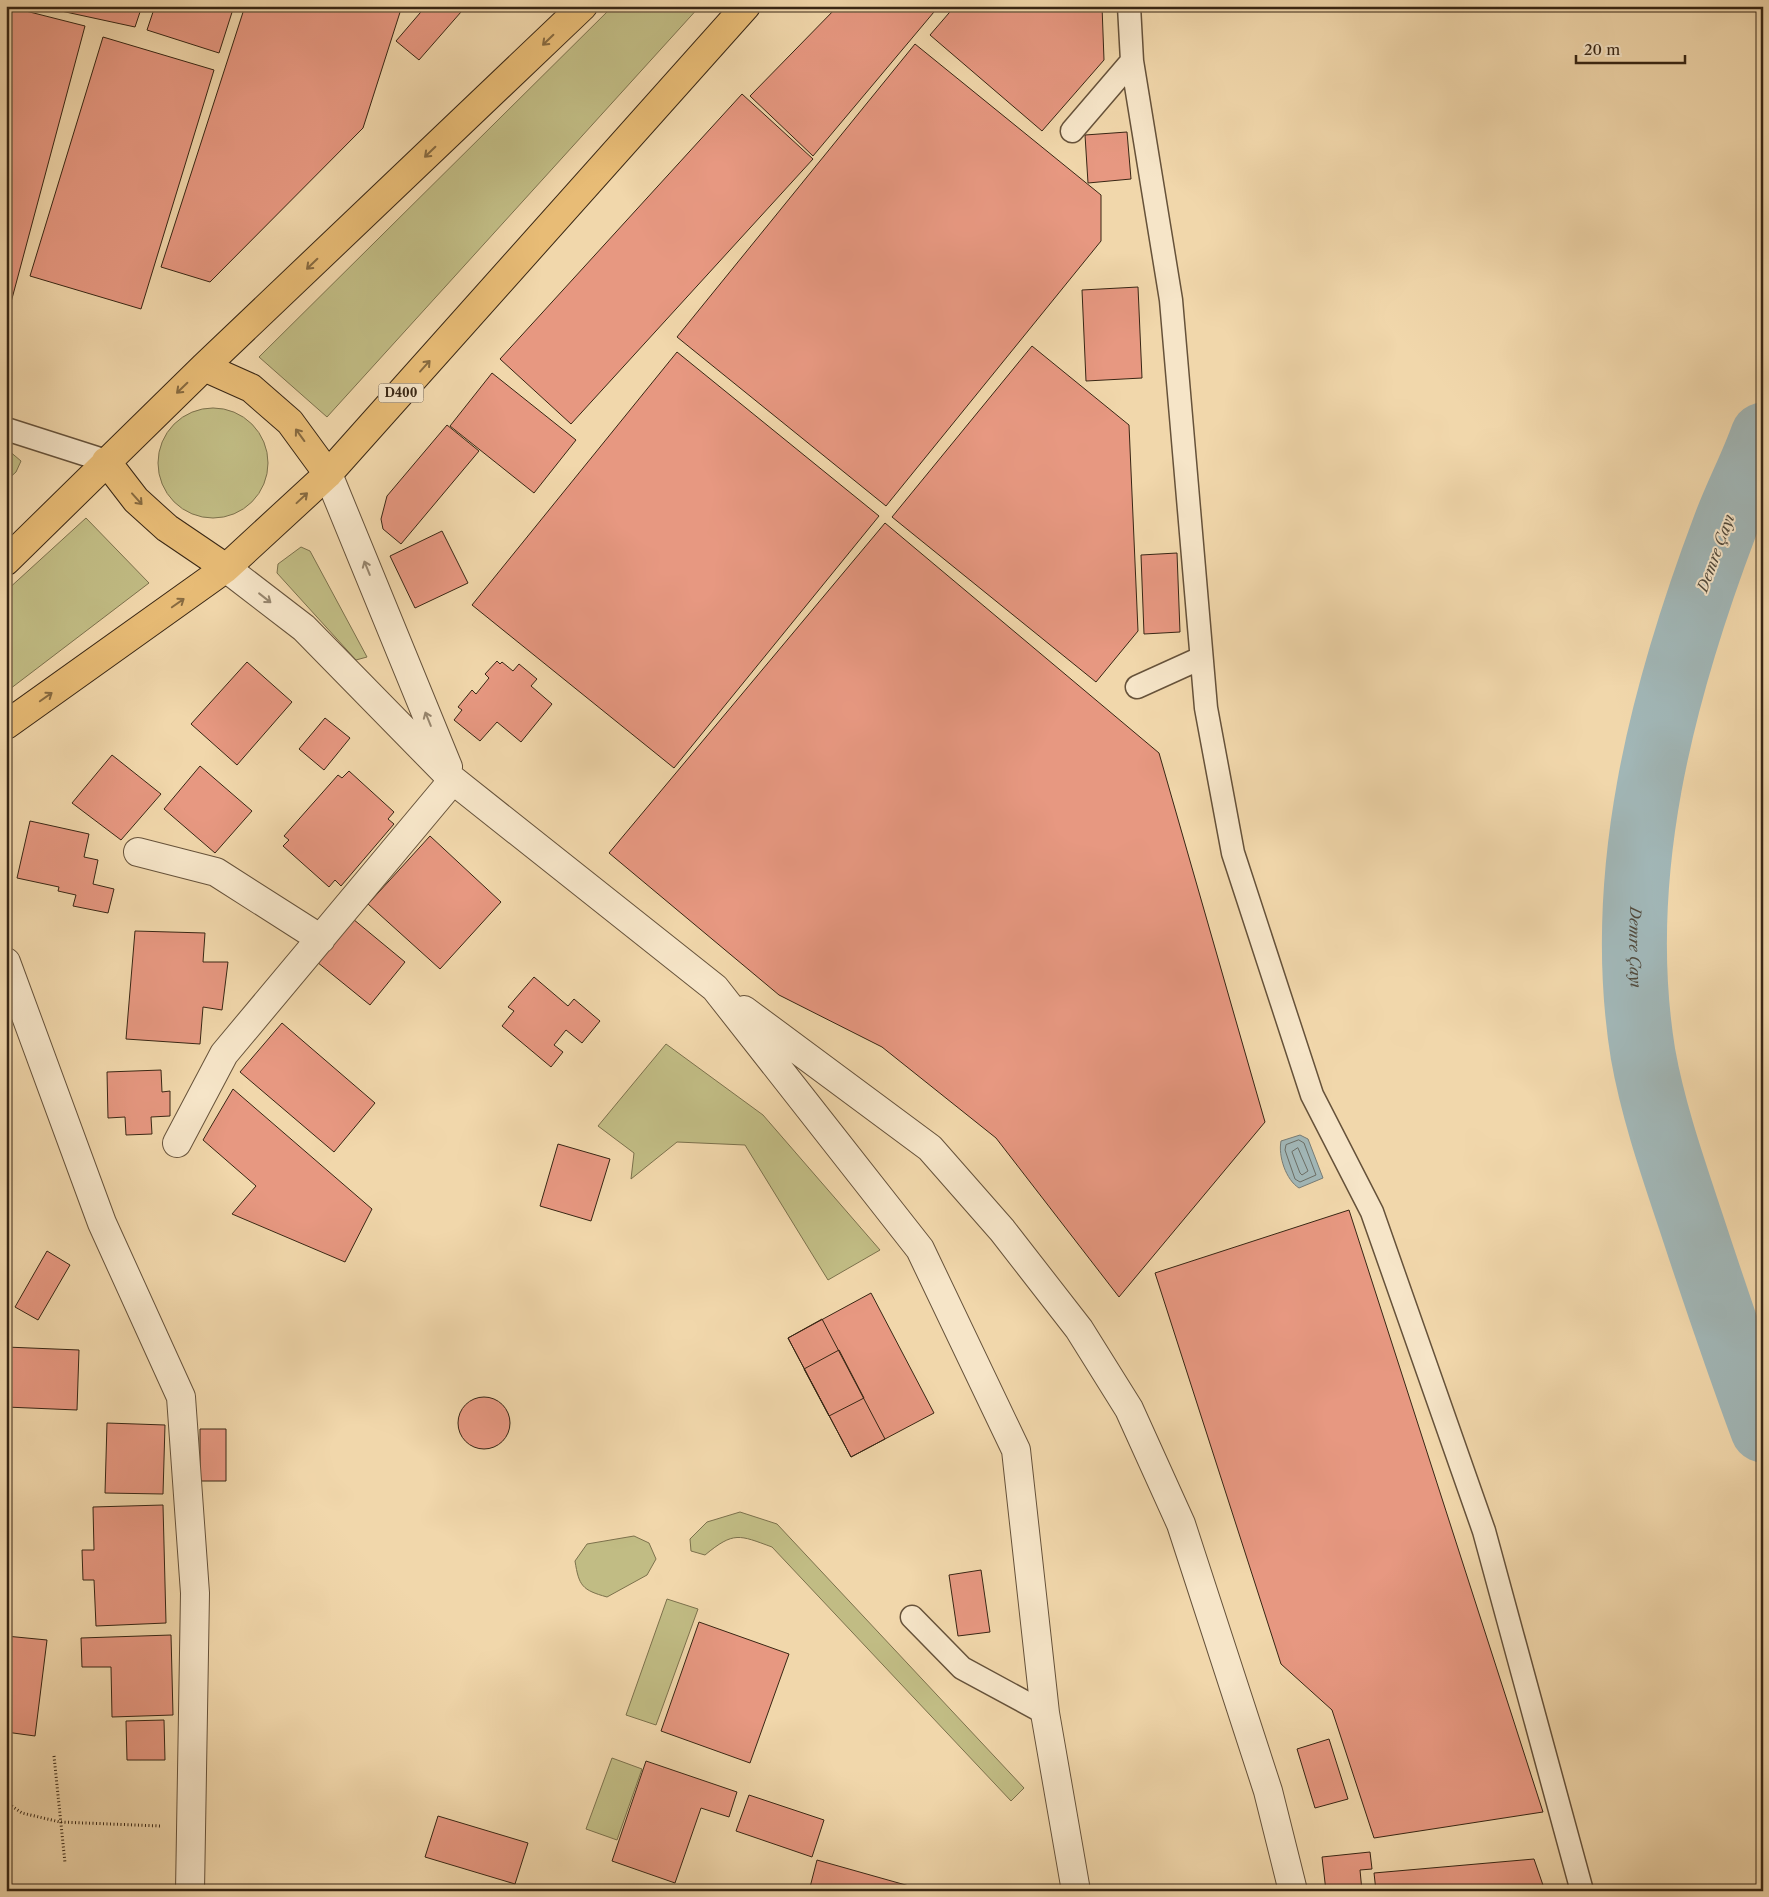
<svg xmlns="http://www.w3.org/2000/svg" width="1769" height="1897" viewBox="0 0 1769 1897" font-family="'Libre Caslon Text',serif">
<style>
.green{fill:#c1bc84;stroke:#7c714c}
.water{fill:#a1b6b6;stroke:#777c75}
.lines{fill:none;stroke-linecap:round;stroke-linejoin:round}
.shore{stroke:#6c6e65;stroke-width:1}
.river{stroke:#a1b6b6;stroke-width:65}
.building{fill:#e79881;stroke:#382614}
.service-casing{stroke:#66523a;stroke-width:25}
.minor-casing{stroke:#66523a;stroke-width:30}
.trunk-casing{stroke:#382614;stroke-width:30}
.path{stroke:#382614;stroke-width:3;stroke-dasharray:1 2.5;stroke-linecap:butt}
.service{stroke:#f6e5c8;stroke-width:22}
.minor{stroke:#f6e5c8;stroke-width:28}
.trunk{stroke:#e8bc76;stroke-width:28}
.oneway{stroke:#876a40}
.oneway2{stroke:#97866e}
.labels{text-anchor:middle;stroke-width:4;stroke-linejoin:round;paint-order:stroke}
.shield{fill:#f6e5c8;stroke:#715f4a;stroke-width:1}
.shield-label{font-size:12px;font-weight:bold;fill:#382614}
.water-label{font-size:15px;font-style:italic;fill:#524a3c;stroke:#f6e5c8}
</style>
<rect width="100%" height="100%" fill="#f1d7ab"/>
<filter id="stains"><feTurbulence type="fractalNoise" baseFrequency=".004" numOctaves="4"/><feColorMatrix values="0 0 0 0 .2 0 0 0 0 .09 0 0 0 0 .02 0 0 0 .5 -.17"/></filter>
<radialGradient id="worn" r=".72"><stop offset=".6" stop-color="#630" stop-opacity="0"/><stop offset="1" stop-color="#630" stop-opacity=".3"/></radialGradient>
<path class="green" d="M 613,6 L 700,6 L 327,417 L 259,357 Z
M158 463a55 55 0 1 1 110 0a55 55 0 1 1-110 0Z
M 8,450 L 21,461 L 16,472 L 6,481 Z
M 86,518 L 149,583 L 6,692 L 6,591 Z
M 301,547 L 310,551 L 367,657 L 356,660 L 277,573 L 278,564 Z
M 666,1044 L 763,1115 L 880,1250 L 828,1280 L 745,1145 L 677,1142 L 631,1179 L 634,1153 L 598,1126 Z
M 740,1512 L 777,1524 L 1024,1788 L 1011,1801 L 772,1547 C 739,1535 734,1531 705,1555 L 691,1551 L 690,1539 L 707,1522 Z
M 634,1536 L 649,1543 L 656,1559 L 647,1575 L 607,1597 C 582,1590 579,1586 575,1561 L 587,1544 Z
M 667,1599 L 698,1609 L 656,1725 L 626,1715 Z
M 612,1758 L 642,1769 L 617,1840 L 586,1829 Z"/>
<path class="water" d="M 1300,1135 L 1308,1139 L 1323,1178 L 1299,1188 C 1286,1180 1278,1156 1281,1141 Z"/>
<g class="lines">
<path class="shore" d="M 1299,1140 L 1304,1143 L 1316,1175 L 1300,1182 L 1295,1179 L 1285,1150 L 1286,1145 Z
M 1298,1148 L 1308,1171 L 1302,1175 L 1300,1173 L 1292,1152 Z"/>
<path class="river" id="s1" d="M 1763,435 C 1752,466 1736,496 1725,526 C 1662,693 1614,875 1643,1054 C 1653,1110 1672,1165 1690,1219 C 1713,1289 1737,1360 1763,1430"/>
</g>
<path class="building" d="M 6,6 L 85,26 L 6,321 Z
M 38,6 L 142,6 L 135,27 Z
M 155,6 L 234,6 L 219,53 L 147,30 Z
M 245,6 L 402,6 L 363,128 L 210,282 L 161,267 Z
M 426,6 L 454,6 L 461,12 L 419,60 L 396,41 Z
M 838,6 L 939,6 L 813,156 L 750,96 Z
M 955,6 L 1102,6 L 1104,60 L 1042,131 L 930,35 Z
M 103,37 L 214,70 L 141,309 L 30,276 Z
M 915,44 L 1101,195 L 1101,241 L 886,506 L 677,337 Z
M 742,94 L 813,159 L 571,424 L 500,359 Z
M 1127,132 L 1131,179 L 1088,183 L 1085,135 Z
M 1138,287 L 1142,378 L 1086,381 L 1082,290 Z
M 1032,346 L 1129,425 L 1138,631 L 1096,682 L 892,517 Z
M 677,352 L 879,516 L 674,768 L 472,605 Z
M 492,373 L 576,440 L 534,493 L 450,426 Z
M 447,425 L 479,451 L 401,544 L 383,529 L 381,519 L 387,496 Z
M 885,523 L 1159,753 L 1265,1122 L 1119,1297 L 996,1138 L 882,1047 L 779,995 L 609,853 Z
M 442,531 L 468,583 L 415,608 L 390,556 Z
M 1177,553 L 1180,632 L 1144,634 L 1141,555 Z
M 497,661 L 500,664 L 502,662 L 513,671 L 519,664 L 537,679 L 531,686 L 552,704 L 521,742 L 497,722 L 480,741 L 454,720 L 462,710 L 458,707 L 472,690 L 476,694 L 489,678 L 485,674 Z
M 247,662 L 292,702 L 237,765 L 191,724 Z
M 325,718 L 350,738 L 324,770 L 299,749 Z
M 112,755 L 161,794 L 121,840 L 72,803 Z
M 200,766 L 252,811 L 215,853 L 164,809 Z
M 349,771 L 394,812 L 388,819 L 394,824 L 341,886 L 335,880 L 329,887 L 283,846 L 289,840 L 284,836 L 338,775 L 342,778 Z
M 30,821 L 89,834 L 84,857 L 98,860 L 93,884 L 114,889 L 108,913 L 73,906 L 76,895 L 58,891 L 59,887 L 17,878 Z
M 430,836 L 501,902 L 440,969 L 368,904 Z
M 353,919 L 405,962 L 370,1005 L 317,962 Z
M 135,931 L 205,933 L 203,962 L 228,962 L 222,1010 L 203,1007 L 200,1044 L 126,1039 Z
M 534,977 L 568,1006 L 574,999 L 600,1021 L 582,1043 L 566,1030 L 554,1045 L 563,1052 L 551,1067 L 502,1026 L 514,1011 L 508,1007 Z
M 282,1023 L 375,1103 L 334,1152 L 240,1072 Z
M 161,1070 L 162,1092 L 170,1091 L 170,1116 L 151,1117 L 152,1134 L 126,1135 L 125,1117 L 108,1118 L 107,1072 Z
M 233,1089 L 372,1209 L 345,1262 L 232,1214 L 256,1186 L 203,1140 Z
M 558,1144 L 610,1159 L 591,1221 L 540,1206 Z
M 1349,1210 L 1543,1812 L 1374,1838 L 1332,1710 L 1281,1664 L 1155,1273 Z
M 47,1251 L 70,1265 L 38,1320 L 15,1307 Z
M 871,1293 L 934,1413 L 851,1457 L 788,1338 Z
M 822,1319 L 885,1439 L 851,1457 L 788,1338 Z
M 6,1347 L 79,1350 L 77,1410 L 6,1407 Z
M 839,1350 L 864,1398 L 829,1416 L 804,1369 Z
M458 1423a26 26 0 1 1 52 0a26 26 0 1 1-52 0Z
M 107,1423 L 165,1425 L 163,1494 L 105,1493 Z
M 200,1429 L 226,1429 L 226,1481 L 200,1481 Z
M 163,1505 L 166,1623 L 96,1626 L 94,1580 L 83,1580 L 82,1550 L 94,1550 L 93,1507 Z
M 981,1570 L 990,1632 L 958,1636 L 949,1575 Z
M 699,1622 L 789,1654 L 750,1763 L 661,1731 Z
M 171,1635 L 173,1715 L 112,1717 L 111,1667 L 82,1667 L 81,1638 Z
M 6,1636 L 47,1640 L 35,1736 L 6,1732 Z
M 164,1720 L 165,1760 L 127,1760 L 126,1721 Z
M 1329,1739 L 1348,1799 L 1315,1808 L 1297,1749 Z
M 646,1761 L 737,1792 L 729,1817 L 701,1808 L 675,1883 L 612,1861 Z
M 749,1795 L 824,1820 L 812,1857 L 736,1831 Z
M 438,1816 L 528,1843 L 515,1884 L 425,1857 Z
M 1370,1852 L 1372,1869 L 1360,1870 L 1362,1891 L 1326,1891 L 1322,1857 Z
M 1534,1859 L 1545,1891 L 1376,1891 L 1374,1873 Z
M 817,1860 L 927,1891 L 809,1891 Z"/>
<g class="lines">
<g class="service-casing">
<path id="service" d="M 1129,6 L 1132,61 L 1171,300 L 1206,708 L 1233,853 L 1312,1095 L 1372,1212 L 1484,1531 L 1582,1891
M 1072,131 L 1132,61
M 6,429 L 106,461
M 1137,687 L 1201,658
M 912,1617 L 962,1668 L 1045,1713"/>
</g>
<g class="minor-casing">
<path id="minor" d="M 328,474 L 448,767
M 226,568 L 304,628 L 453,780 L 715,988 L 920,1249 L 1016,1450 L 1045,1713 L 1076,1891
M 138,852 L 216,872 L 321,939
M 6,962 L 102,1223 L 181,1397 L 195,1593 L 190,1891
M 744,1010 L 930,1148 L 1002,1230 L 1079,1329 L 1129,1409 L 1181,1524 L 1268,1791 L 1293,1891
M 177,1143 L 224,1054 L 453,780"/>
</g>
<g class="trunk-casing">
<path id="trunk" d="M 204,367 L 251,388 L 290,422 L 328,474
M 106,461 L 136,500 L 167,528 L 226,568
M 6,561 L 204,367 L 583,6
M 6,725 L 226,568 L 328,474 L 746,6"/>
</g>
<path class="path" d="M 54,1756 L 65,1863
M 6,1802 L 22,1813 L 60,1822 L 160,1826"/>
<use href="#service" class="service"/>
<use href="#minor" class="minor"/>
<use href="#trunk" class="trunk"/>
</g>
<defs><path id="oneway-shaft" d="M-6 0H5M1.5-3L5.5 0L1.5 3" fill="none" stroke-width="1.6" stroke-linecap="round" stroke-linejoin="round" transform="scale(1.25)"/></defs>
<g class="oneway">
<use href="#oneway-shaft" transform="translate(548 40) rotate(136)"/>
<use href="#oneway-shaft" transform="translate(430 152) rotate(136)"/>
<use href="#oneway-shaft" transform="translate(312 264) rotate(136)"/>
<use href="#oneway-shaft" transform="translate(425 366) rotate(-48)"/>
<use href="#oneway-shaft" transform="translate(182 388) rotate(136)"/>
<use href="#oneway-shaft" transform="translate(300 435) rotate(-126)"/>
<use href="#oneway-shaft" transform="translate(302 498) rotate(-43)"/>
<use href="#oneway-shaft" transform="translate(137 499) rotate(48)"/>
<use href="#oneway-shaft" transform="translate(178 603) rotate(-35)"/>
<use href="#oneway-shaft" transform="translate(46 697) rotate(-35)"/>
</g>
<g class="oneway2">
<use href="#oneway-shaft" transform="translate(367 568) rotate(-112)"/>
<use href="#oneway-shaft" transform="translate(265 598) rotate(38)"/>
<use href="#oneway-shaft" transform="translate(428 719) rotate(-112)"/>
</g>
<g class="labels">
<rect class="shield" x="378.5" y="383.5" width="45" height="19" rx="4"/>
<g class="shield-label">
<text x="401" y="397">D400</text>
</g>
<g class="water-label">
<text transform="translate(1716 553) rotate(-70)" y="5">Demre Çayı</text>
<text dy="5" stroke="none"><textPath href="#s1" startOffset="532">Demre Çayı</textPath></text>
</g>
</g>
<rect width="1769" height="1897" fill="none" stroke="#f1d7ab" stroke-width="25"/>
<rect x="8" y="8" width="1754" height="1882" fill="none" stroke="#382614" stroke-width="2.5"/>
<rect x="12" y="12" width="1744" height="1872" fill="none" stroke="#382614"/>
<path d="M1576 55v8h109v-8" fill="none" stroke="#382614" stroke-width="2.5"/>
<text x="1584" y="55" font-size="15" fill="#382614" stroke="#f6e5c8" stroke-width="4" paint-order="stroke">20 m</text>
<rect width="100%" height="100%" filter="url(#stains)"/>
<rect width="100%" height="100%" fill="url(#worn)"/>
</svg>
